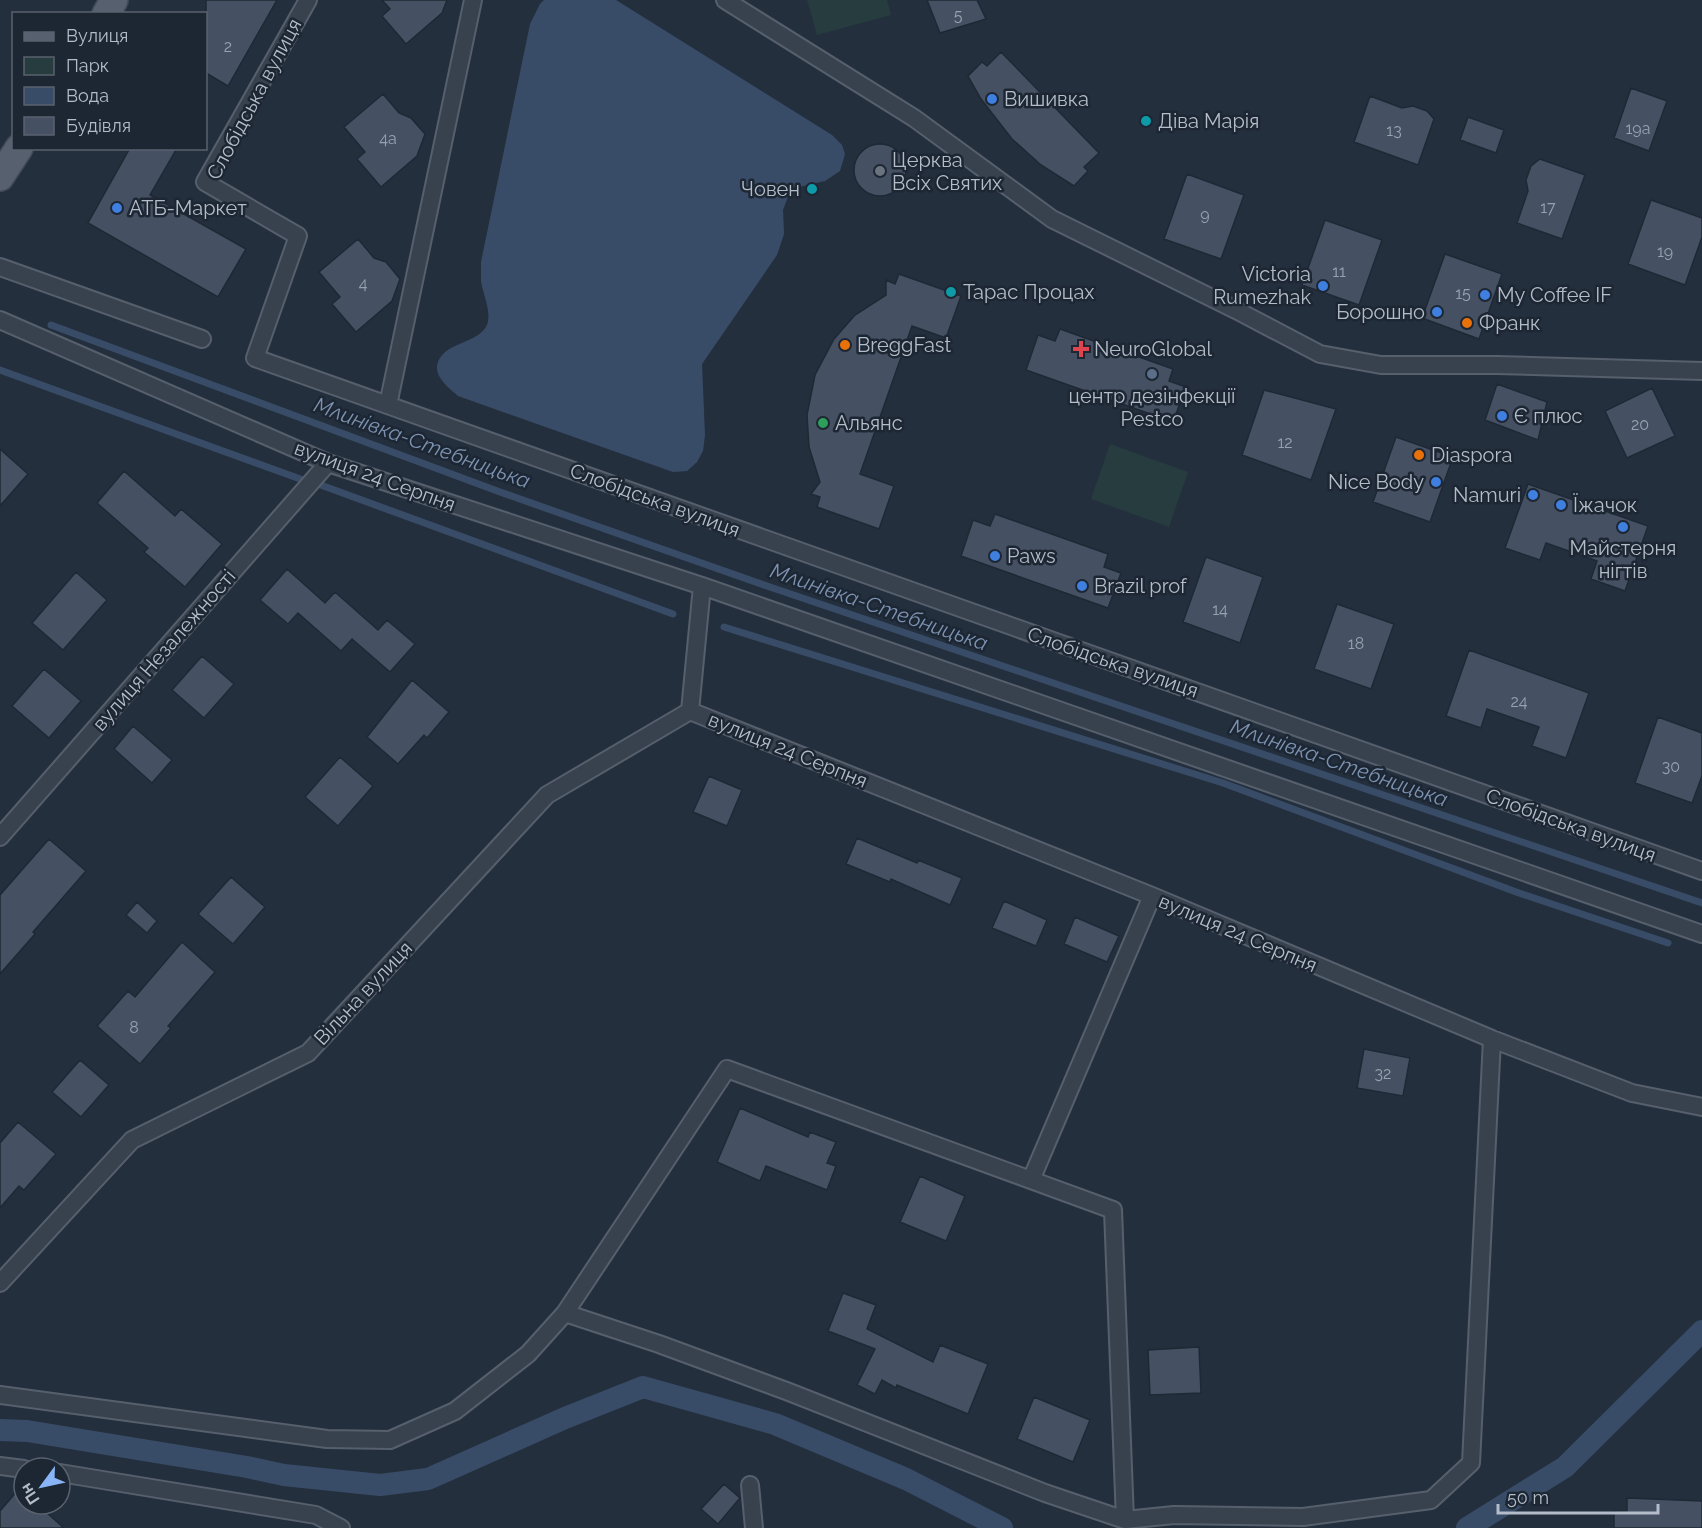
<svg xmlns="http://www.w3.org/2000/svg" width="1702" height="1528" viewBox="0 0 1702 1528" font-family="Raleway,sans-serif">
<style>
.green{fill:#263c3f}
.water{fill:#394c67}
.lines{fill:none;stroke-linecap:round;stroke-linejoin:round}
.stream{stroke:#394c67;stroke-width:7}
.canal{stroke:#394c67;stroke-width:22}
.building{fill:#455162;stroke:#1f2835;stroke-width:1.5}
.minor-casing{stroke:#565f6c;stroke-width:20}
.primary-casing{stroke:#414a57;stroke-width:30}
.minor{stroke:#38414e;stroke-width:16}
.primary{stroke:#56606e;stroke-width:27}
.shop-dot{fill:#3f7fe0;stroke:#1d2633;stroke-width:2}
.culture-dot{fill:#0f9aa8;stroke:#1d2633;stroke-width:2}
.worship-dot{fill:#6b7280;stroke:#1d2633;stroke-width:2}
.food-dot{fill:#e8710a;stroke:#1d2633;stroke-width:2}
.health-dot{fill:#e0444e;stroke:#1d2633;stroke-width:2}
.service-dot{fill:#5c6f8a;stroke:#1d2633;stroke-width:2}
.leisure-dot{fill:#2e9e5b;stroke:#1d2633;stroke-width:2}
.labels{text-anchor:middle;stroke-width:5;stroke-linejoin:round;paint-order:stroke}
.number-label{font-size:16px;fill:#98a1af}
.street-label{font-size:20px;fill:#b4bcc9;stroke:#1d2633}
.poi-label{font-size:20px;fill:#b4bcc9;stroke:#1d2633;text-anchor:start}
.water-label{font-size:21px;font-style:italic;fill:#7c92b1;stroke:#1d2633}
</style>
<rect width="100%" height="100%" fill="#242f3e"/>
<path class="green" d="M 807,0 L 887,0 L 891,15 L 817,35 Z
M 1110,444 L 1188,472 L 1169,527 L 1091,499 Z"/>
<path class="water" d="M 544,0 L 616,0 L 832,135 L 842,145 L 845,154 L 840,171 L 825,181 L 799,187 L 789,194 L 783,210 L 784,234 L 777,255 L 702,364 L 705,435 L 703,451 L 697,462 L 687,471 L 673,472 L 458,396 C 447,386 430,374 440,358 C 450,342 476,343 486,327 C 493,314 483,295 481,281 C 481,275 481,269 481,262 L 530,24 L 540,4 Z"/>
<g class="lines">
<path class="stream" d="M 51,325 L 500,492 L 767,586 L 1702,903
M 0,370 L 303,480
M 318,484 L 673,614
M 724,627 L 1223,783 L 1519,893 L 1668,943"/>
<path class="canal" d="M 0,1430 L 27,1431 L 247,1467 L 284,1475 L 380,1485 L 428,1479 L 565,1418 L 643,1387 L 775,1424 L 906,1479 L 1002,1528
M 1467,1528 L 1565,1467 L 1702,1331"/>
</g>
<path class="building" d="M 206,0 L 277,0 L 228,86 L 206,73 Z
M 382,0 L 447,0 L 442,13 L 406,44 L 382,16 L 390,9 Z
M 927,0 L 977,0 L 986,19 L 940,33 Z
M 1001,52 L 1099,153 L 1084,167 L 1088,171 L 1074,186 L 1041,165 L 1012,139 L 981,99 L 968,76 L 982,62 L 987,66 Z
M 1631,88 L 1667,101 L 1649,151 L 1614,138 Z
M 383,94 L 399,113 L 411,118 L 425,134 L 417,156 L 381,187 L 357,159 L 365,152 L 344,127 Z
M 1370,96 L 1402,108 L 1413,106 L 1427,111 L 1434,119 L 1418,165 L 1354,142 Z
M 1468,117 L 1504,130 L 1496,153 L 1460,140 Z
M854 170a26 26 0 1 1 52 0a26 26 0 1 1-52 0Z
M 130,148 L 177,148 L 150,195 L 246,249 L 218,297 L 88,223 Z
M 1540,159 L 1585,175 L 1562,239 L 1517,223 L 1528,191 L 1526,180 L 1531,166 Z
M 1187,174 L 1244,195 L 1221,259 L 1164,239 Z
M 1651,200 L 1702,218 L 1702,237 L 1685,285 L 1628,264 Z
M 1325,220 L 1382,240 L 1359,305 L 1302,285 Z
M 358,239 L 374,258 L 386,262 L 400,279 L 392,301 L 356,332 L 332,304 L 340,297 L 319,272 Z
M 1445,254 L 1502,274 L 1479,339 L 1422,318 Z
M 899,274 L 961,296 L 946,338 L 912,326 L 860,474 L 894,486 L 879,529 L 817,507 L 820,497 L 811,494 L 820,482 L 809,447 L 807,415 L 815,375 L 834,339 L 855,315 L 886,295 L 886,280 L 895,284 Z
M 1060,329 L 1173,369 L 1169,381 L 1186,387 L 1173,422 L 1026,370 L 1038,335 L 1055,341 Z
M 1497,384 L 1547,402 L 1538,440 L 1485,420 Z
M 1652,388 L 1675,436 L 1627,458 L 1605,411 Z
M 1264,390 L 1336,409 L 1311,480 L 1242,455 Z
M 1396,437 L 1453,457 L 1430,522 L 1373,502 Z
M 0,449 L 28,474 L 0,506 Z
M 124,471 L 175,516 L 181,509 L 222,544 L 185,587 L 144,552 L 148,548 L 97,503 Z
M 1528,484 L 1648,526 L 1625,591 L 1591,579 L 1597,561 L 1546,543 L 1540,560 L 1505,548 Z
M 995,514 L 1108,554 L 1104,567 L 1121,573 L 1108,608 L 961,556 L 973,520 L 990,526 Z
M 1206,557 L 1263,577 L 1240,643 L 1183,622 Z
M 287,569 L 325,603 L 335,592 L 378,630 L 387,620 L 415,644 L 390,672 L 352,639 L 341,651 L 298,613 L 288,624 L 260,600 Z
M 76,572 L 107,600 L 63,650 L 32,623 Z
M 1337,604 L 1394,624 L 1371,689 L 1314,669 Z
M 1469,650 L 1589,693 L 1566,758 L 1532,746 L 1539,727 L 1487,709 L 1481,728 L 1446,716 Z
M 202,656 L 234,684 L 204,718 L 172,690 Z
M 44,669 L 81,701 L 49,738 L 12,706 Z
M 412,680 L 449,712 L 427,738 L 424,735 L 398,764 L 367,737 Z
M 1658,717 L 1702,733 L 1702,776 L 1692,803 L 1635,783 Z
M 133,726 L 172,760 L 152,783 L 114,749 Z
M 340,757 L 373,786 L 338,826 L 305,797 Z
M 709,776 L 742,790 L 727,826 L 693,812 Z
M 857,838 L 917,863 L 918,860 L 962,878 L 950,905 L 891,879 L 890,882 L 846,864 Z
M 49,839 L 86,871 L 33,932 L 35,934 L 0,974 L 0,895 Z
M 231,877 L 265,907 L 233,944 L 198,914 Z
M 1004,901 L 1047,920 L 1036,946 L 992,928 Z
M 137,902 L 157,921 L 147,933 L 126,915 Z
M 1075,917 L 1119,936 L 1107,962 L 1064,944 Z
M 182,942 L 215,972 L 168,1026 L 171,1028 L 140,1064 L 97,1026 L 128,991 L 135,997 Z
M 1364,1049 L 1410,1058 L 1403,1096 L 1357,1088 Z
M 80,1060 L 109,1085 L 81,1117 L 52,1092 Z
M 740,1108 L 808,1137 L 810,1132 L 836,1142 L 827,1163 L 836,1166 L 827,1190 L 766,1166 L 760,1181 L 717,1162 Z
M 18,1122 L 56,1154 L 24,1190 L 19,1186 L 0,1208 L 0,1143 Z
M 920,1176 L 965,1196 L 946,1241 L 900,1222 Z
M 843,1293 L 876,1305 L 867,1329 L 933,1362 L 940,1345 L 988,1364 L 968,1414 L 897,1385 L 896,1388 L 882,1380 L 875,1394 L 857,1385 L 875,1349 L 828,1331 Z
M 1199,1347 L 1201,1393 L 1150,1395 L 1148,1350 Z
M 1034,1397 L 1090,1420 L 1073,1462 L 1017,1439 Z
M 24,1483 L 24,1504 L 37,1504 L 64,1528 L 0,1528 L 0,1511 Z
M 724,1484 L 740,1498 L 718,1524 L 701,1509 Z
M 1627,1498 L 1702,1501 L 1702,1528 L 1614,1528 L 1614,1511 L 1627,1511 Z"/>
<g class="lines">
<g class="minor-casing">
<path id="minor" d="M 308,0 L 205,182 L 298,236 L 255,358 L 1702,871
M 725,0 L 914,118 L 1052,219 L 1236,310 L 1320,354 L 1381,365 L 1497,365 L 1702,371
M 0,267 L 202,339
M 0,320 L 328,463 L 702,586 L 690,711 L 1152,896 L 1492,1039 L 1632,1093 L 1702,1107
M 388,405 L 473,0
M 702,586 L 1702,934
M 0,837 L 328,463
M 1031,1180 L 1152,896
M 0,1283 L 132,1140 L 308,1053 L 547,795 L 690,711
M 565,1313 L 659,1344 L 789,1392 L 1045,1493 L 1125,1520 L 1174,1515 L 1303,1517 L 1431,1500 L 1471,1463 L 1492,1039
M 0,1395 L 327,1439 L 390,1440 L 455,1411 L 528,1354 L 565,1313 L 727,1069 L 1113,1210 L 1125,1520
M 0,1466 L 24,1469
M 60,1473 L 316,1515 L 341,1528
M 750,1485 L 754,1528"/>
</g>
<g class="primary-casing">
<path id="primary" d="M 106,14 L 114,0
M 0,177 L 19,148"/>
</g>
<use href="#minor" class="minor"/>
<use href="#primary" class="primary"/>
</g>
<g class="shop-dot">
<circle cx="992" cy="99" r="6"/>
<circle cx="117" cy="208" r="6"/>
<circle cx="1323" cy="286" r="6"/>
<circle cx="1485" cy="295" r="6"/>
<circle cx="1437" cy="312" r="6"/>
<circle cx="1502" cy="416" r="6"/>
<circle cx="1436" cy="482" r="6"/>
<circle cx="1533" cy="495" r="6"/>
<circle cx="1561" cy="505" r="6"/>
<circle cx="1623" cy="527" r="6"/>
<circle cx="995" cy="556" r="6"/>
<circle cx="1082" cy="586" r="6"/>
</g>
<g class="culture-dot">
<circle cx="1146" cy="121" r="6"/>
<circle cx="812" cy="189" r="6"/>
<circle cx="951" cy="292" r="6"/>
</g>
<circle class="worship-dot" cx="880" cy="171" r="6"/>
<g class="food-dot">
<circle cx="1467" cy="323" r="6"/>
<circle cx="845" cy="345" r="6"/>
<circle cx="1419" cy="455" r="6"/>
</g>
<path class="health-dot" d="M1078 340h6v6h6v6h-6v6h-6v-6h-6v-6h6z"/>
<circle class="service-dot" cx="1152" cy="374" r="6"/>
<circle class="leisure-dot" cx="823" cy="423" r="6"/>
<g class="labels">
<g class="number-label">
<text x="958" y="21">5</text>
<text x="228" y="52">2</text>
<text x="1638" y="134">19а</text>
<text x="1394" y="136">13</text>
<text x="388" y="144">4а</text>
<text x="1548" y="213">17</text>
<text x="1205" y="220">9</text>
<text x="1665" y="257">19</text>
<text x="1339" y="277">11</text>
<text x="363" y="289">4</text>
<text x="1463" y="299">15</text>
<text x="1640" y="430">20</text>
<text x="1285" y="448">12</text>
<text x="1220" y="615">14</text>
<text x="1356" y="649">18</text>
<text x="1519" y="707">24</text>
<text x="1671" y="772">30</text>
<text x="134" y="1033">8</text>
<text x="1383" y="1079">32</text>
</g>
<g class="street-label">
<text transform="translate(254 99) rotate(-62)" y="7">Слобідська вулиця</text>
<text transform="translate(375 476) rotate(20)" y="7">вулиця 24 Серпня</text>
<text transform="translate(655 500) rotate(20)" y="7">Слобідська вулиця</text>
<text transform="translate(164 650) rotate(-49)" y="7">вулиця Незалежності</text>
<text transform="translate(1113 662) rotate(19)" y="7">Слобідська вулиця</text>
<text transform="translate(788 750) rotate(22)" y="7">вулиця 24 Серпня</text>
<text transform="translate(1571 825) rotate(20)" y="7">Слобідська вулиця</text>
<text transform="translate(1238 933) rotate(23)" y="7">вулиця 24 Серпня</text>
<text transform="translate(363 993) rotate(-47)" y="7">Вільна вулиця</text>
</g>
<g class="poi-label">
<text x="1004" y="106">Вишивка</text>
<text x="1158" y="128">Діва Марія</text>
<text x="892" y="167">Церква<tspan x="892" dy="23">Всіх Святих</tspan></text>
<text x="800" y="196" text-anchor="end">Човен</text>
<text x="129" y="215">АТБ-Маркет</text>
<text x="1311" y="281" text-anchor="end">Victoria<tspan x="1311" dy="23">Rumezhak</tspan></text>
<text x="963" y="299">Тарас Процах</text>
<text x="1497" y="302">My Coffee IF</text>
<text x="1425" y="319" text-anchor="end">Борошно</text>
<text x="1479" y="330">Франк</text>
<text x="857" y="352">BreggFast</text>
<text x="1094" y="356">NeuroGlobal</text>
<text x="1152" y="403" text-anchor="middle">центр дезінфекції<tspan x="1152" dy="23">Pestco</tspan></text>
<text x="1514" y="423">Є плюс</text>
<text x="835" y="430">Альянс</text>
<text x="1431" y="462">Diaspora</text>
<text x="1424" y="489" text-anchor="end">Nice Body</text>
<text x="1521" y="502" text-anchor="end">Namuri</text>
<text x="1573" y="512">Їжачок</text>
<text x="1623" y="555" text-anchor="middle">Майстерня<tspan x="1623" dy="23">нігтів</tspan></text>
<text x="1007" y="563">Paws</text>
<text x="1094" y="593">Brazil prof</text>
</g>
<g class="water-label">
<text transform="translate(422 443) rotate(20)" y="7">Млинівка-Стебницька</text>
<text transform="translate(879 607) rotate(19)" y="7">Млинівка-Стебницька</text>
<text transform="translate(1339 763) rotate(19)" y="7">Млинівка-Стебницька</text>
</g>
</g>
<rect x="12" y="12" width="195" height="138" fill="#1d2633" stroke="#59626f" stroke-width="1.5"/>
<rect x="24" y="32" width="30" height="9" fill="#56606e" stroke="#59626f" stroke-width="1.5"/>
<text x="66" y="42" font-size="18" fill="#b4bcc9">Вулиця</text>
<rect x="24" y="57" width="30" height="18" fill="#263c3f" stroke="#59626f" stroke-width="1.5"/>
<text x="66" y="72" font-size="18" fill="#b4bcc9">Парк</text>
<rect x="24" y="87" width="30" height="18" fill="#394c67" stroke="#59626f" stroke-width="1.5"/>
<text x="66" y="102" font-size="18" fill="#b4bcc9">Вода</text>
<rect x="24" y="117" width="30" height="18" fill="#455162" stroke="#59626f" stroke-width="1.5"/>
<text x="66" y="132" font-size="18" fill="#b4bcc9">Будівля</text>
<g transform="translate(42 1486) rotate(237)"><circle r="28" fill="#1d2633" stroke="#59626f" stroke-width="1.5"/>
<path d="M0-4.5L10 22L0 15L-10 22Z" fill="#8ab4f8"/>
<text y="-9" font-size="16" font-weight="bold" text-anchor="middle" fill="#b4bcc9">Пн</text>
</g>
<path d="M1498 1504v9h160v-9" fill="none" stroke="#b4bcc9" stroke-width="3"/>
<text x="1507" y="1504" font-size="18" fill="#b4bcc9" stroke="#1d2633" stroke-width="4.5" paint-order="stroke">50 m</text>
</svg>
